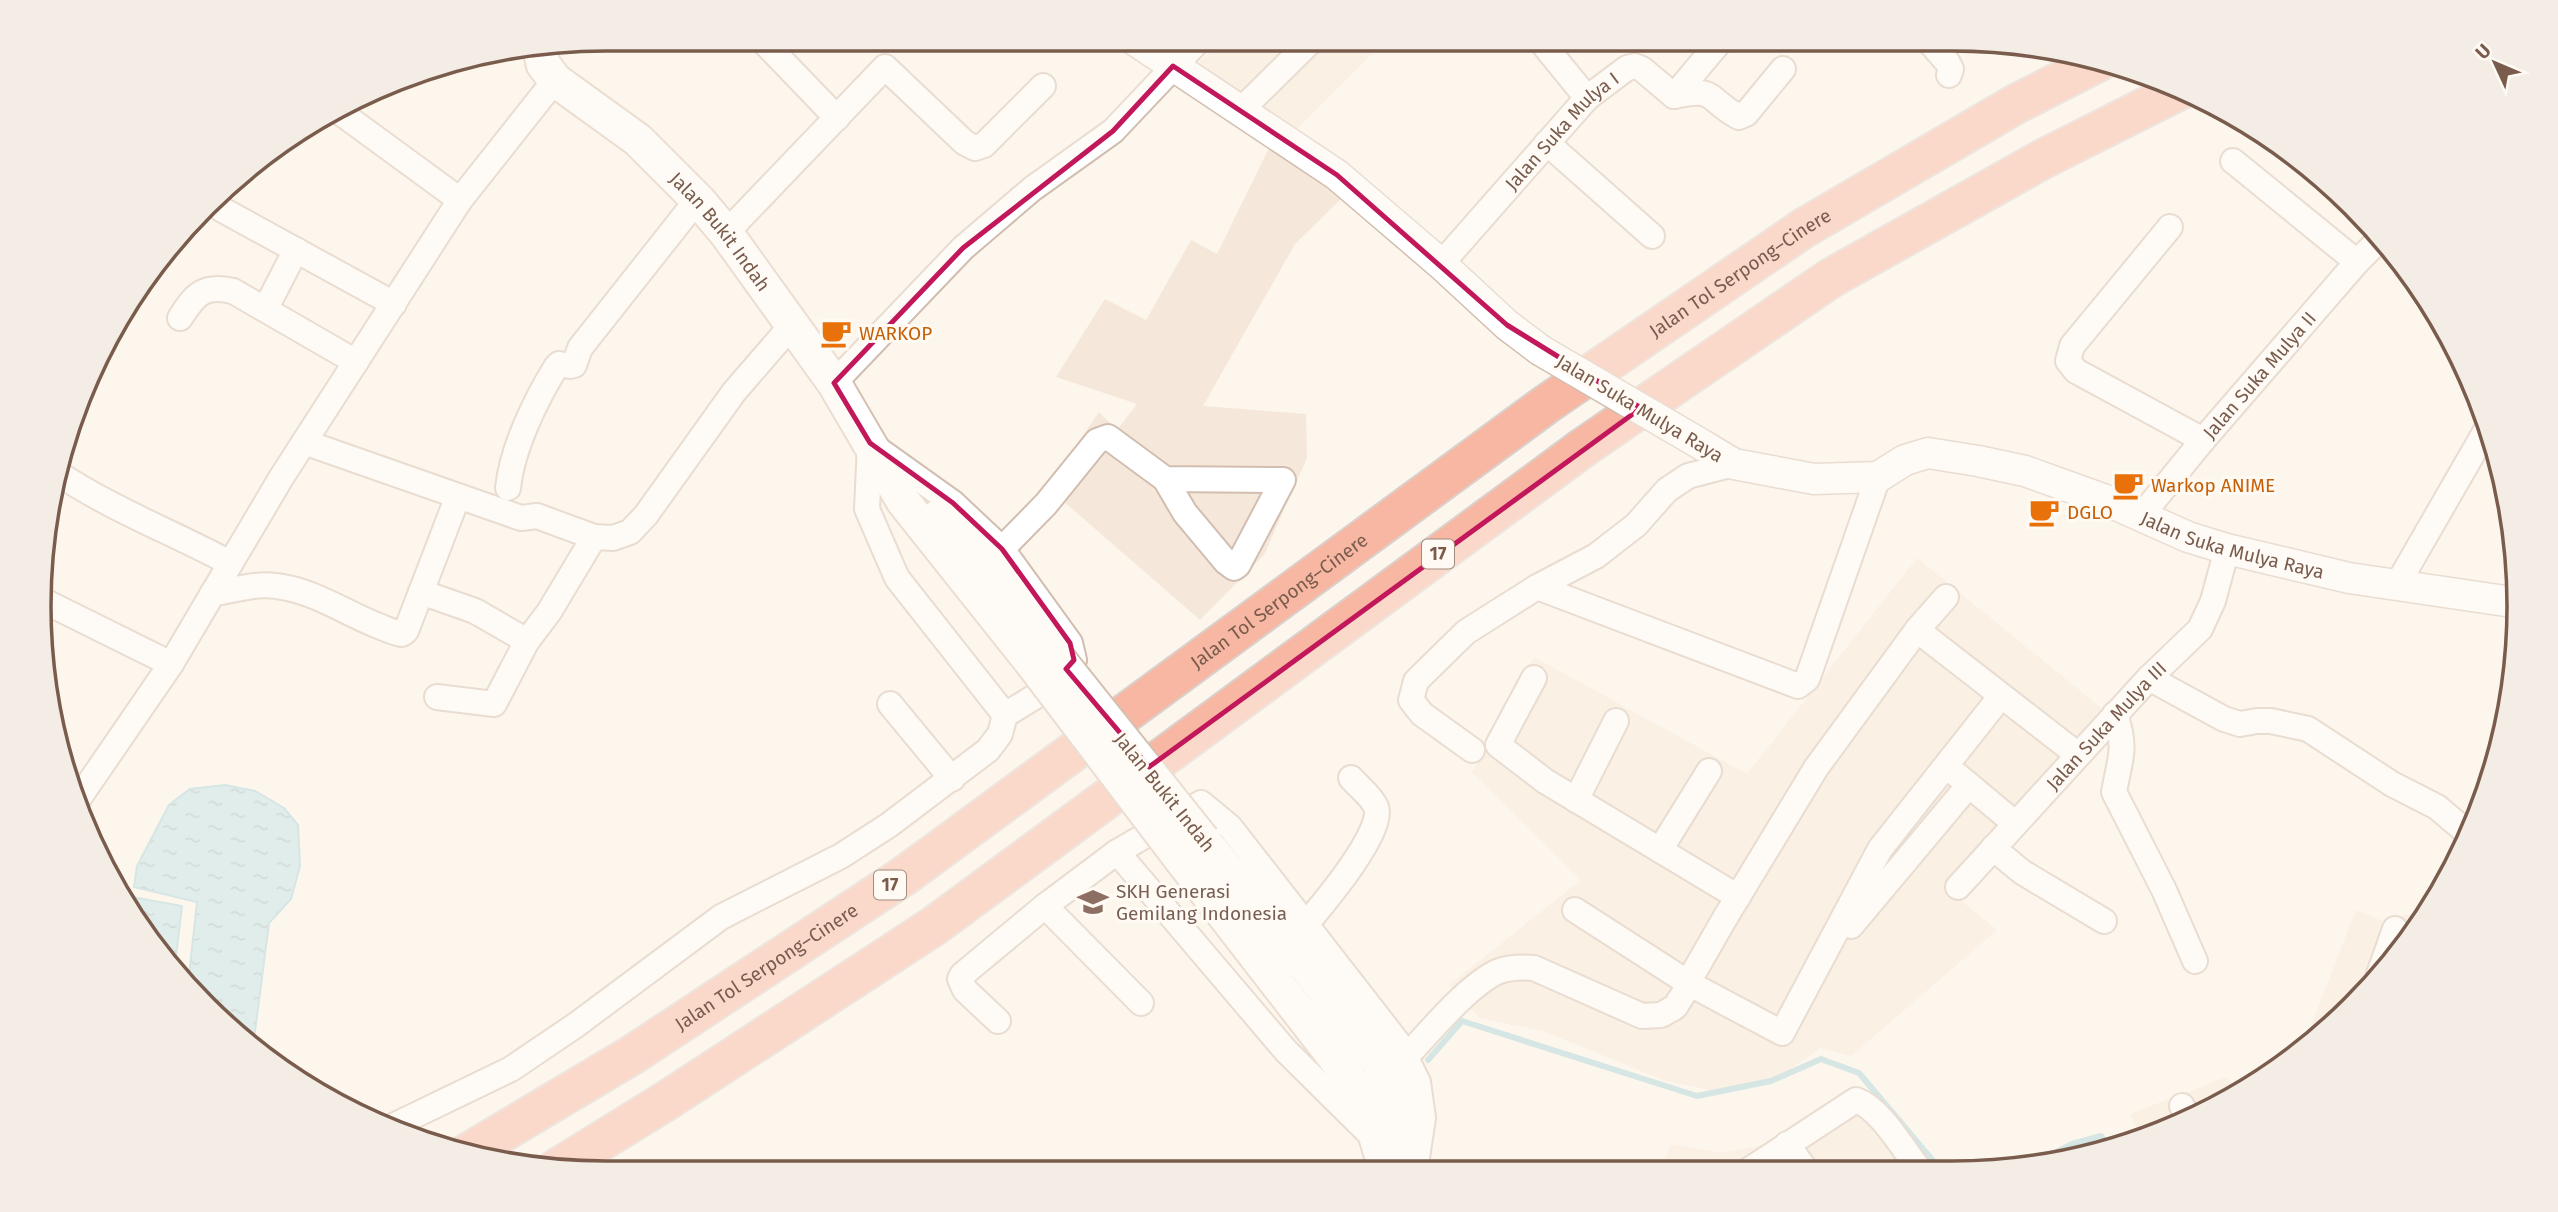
<svg xmlns="http://www.w3.org/2000/svg" width="2558" height="1212" viewBox="0 0 2558 1212" font-family="'Fira Sans',sans-serif">
<style>
.residential{fill:#f5e8da}
.water{fill:url(#water-ripples);stroke:#a5d3da;stroke-width:2}
.lines{fill:none;stroke-linecap:round;stroke-linejoin:round}
.stream{stroke:#a5d3da;stroke-width:6}
.minor-casing{stroke:#d1beb0;stroke-width:28}
.tertiary-casing{stroke:#d1beb0;stroke-width:33}
.secondary-casing{stroke:#d6c0b0;stroke-width:37}
.motorway-casing{stroke:#dad1cd;stroke-width:42}
.minor{stroke:#fff;stroke-width:24}
.tertiary{stroke:#fff;stroke-width:30}
.secondary{stroke:#fff;stroke-width:33}
.motorway{stroke:#f7b7a3;stroke-width:38}
.tertiary-bridge-casing{stroke:#d1beb0;stroke-width:33;stroke-linecap:butt}
.secondary-bridge-casing{stroke:#d6c0b0;stroke-width:37;stroke-linecap:butt}
.tertiary-bridge{stroke:#fff;stroke-width:30}
.secondary-bridge{stroke:#fff;stroke-width:33}
.marked{fill:none;stroke:#c2185b;stroke-width:5;stroke-linejoin:round}
.labels{text-anchor:middle;stroke-width:6;stroke-linejoin:round;paint-order:stroke}
.shield{fill:#fffaf3;stroke:#a28b7f;stroke-width:2}
.shield-label{font-size:18px;font-weight:bold;fill:#7a5c4d}
.street-label{font-size:19px;fill:#7a5c4d;stroke:#fffaf3}
.food-label{font-size:19px;fill:#c56008;stroke:#fffaf3;text-anchor:start}
.education-label{font-size:19px;fill:#785e54;stroke:#fffaf3;text-anchor:start}
.rim{fill:none;stroke:#7a5c4d;stroke-width:3.5}
</style>
<defs>
<pattern id="water-ripples" width="26" height="14" patternUnits="userSpaceOnUse" patternTransform="scale(1.75)"><rect width="26" height="14" fill="#bfe3e8"/><path d="M2 4q2-2 4 0t4 0M15 11q2-2 4 0t4 0" fill="none" stroke="#a0bbbe"/></pattern>
</defs>
<rect width="100%" height="100%" fill="#fdf6ec"/>
<path class="residential" d="M 1223,39 L 1387,39 L 1295,131 L 1196,66 Z
M 1271,144 L 1346,194 L 1295,244 L 1203,406 L 1306,414 L 1307,458 L 1264,555 L 1200,620 L 1047,487 L 1099,412 L 1117,430 L 1137,404 L 1056,377 L 1105,299 L 1146,320 L 1191,240 L 1217,254 Z
M 1917,558 L 2110,715 L 1953,894 L 1997,930 L 1851,1056 L 1820,1048 L 1781,1076 L 1719,1092 L 1666,1081 L 1543,1031 L 1480,1018 L 1449,985 L 1581,880 L 1472,772 L 1534,657 L 1747,774 Z
M 2356,910 L 2392,925 L 2404,914 L 2421,919 L 2402,952 L 2300,1054 Z
M 2227,1077 L 2236,1092 L 2169,1130 L 2142,1138 L 2130,1114 Z
M 1865,1089 L 1903,1119 L 1936,1169 L 1661,1170 L 1671,1144 L 1721,1153 L 1775,1143 Z"/>
<path class="water" d="M 225,785 L 255,791 L 284,808 L 298,825 L 300,866 L 291,899 L 269,923 L 253,1047 L 205,1008 L 188,985 L 197,902 L 134,887 L 137,866 L 169,805 L 190,789 Z
M 132,897 L 182,906 L 175,965 L 132,905 Z"/>
<g class="lines">
<path class="stream" d="M 1428,1060 L 1462,1021 L 1697,1096 L 1771,1081 L 1821,1059 L 1859,1073 L 1940,1169
M 2024,1169 L 2072,1144 L 2101,1136 L 2108,1147
M 1363,1171 L 1364,1162"/>
<g class="minor-casing">
<g id="minor">
<path d="M 761,39 L 837,118"/>
<path d="M 1539,39 L 1587,98"/>
<path d="M 1927,39 L 1948,63 L 1951,69 L 1949,75"/>
<path d="M 1674,96 C 1718,86 1706,100 1739,117 L 1746,114 L 1783,69"/>
<path d="M 1240,111 L 1313,39"/>
<path d="M 1547,143 L 1652,236"/>
<path d="M 2233,161 L 2357,262"/>
<path d="M 460,200 L 555,80"/>
<path d="M 221,209 L 394,304"/>
<path d="M 2170,227 L 2072,346 L 2068,361 L 2076,371 L 2203,440"/>
<path d="M 726,233 L 885,67 L 965,143 L 975,148 L 984,145 L 1043,86"/>
<path id="s1" d="M 1441,264 L 1587,98 L 1627,68 L 1635,66 L 1642,69 L 1674,96 L 1722,39"/>
<path d="M 270,300 L 296,250"/>
<path d="M 180,318 C 195,295 203,284 233,291 L 356,362"/>
<path d="M 834,383 L 963,248 L 1032,189 L 1113,131 L 1200,39"/>
<path d="M 304,442 L 521,518 L 537,516 L 594,537 L 613,538 L 630,532 L 646,515 L 734,392 L 791,326"/>
<path d="M 870,444 L 867,509 L 897,578 L 1005,715"/>
<path d="M 56,472 C 111,509 172,532 230,563"/>
<path d="M 508,488 C 512,449 535,401 556,367 L 559,364 L 570,366 L 574,365 L 580,348 L 697,200"/>
<path id="s2" d="M 2141,516 L 2203,440 L 2357,262 L 2381,238"/>
<path d="M 1002,549 L 1046,504 L 1097,441 L 1108,437 L 1165,479 L 1283,480 L 1238,565 L 1234,568 L 1226,562 L 1185,513 L 1165,479"/>
<path d="M 2397,585 L 2488,427"/>
<path d="M 1537,587 L 1798,686 L 1807,679 L 1810,671 L 1878,477"/>
<path d="M 421,592 L 475,611 L 527,641 L 494,704 L 437,697"/>
<path d="M 212,594 C 233,590 256,583 276,586 C 312,590 344,612 376,625 C 385,628 393,633 402,634 L 406,631 L 458,496"/>
<path d="M 46,602 L 171,664"/>
<path d="M 1917,630 L 2069,748"/>
<path d="M 527,641 L 549,612 L 594,537"/>
<path d="M 1534,678 L 1498,745 L 1545,781 L 1738,897"/>
<path d="M 2149,678 L 2224,719 L 2240,724 L 2257,721 L 2271,721 L 2308,729 L 2392,784 L 2437,807 L 2470,835"/>
<path d="M 890,704 L 952,779"/>
<path d="M 2115,714 C 2127,749 2120,758 2114,792 L 2164,890 L 2195,961"/>
<path d="M 1472,750 L 1422,714 L 1411,700 L 1416,681 L 1466,632 L 1537,587 L 1596,556 L 1636,525 L 1667,490 L 1688,476 L 1734,464"/>
<path d="M 1957,775 L 2006,816"/>
<path d="M 79,798 L 171,664 L 281,478 L 460,200 L 341,113"/>
<path d="M 1576,800 L 1616,721"/>
<path d="M 1993,848 L 2022,872 L 2104,921"/>
<path d="M 1660,850 L 1709,771"/>
<path d="M 1117,852 L 1286,1051 L 1375,1139"/>
<path id="s3" d="M 1958,887 L 2149,678 L 2200,629 L 2213,601 L 2227,549"/>
<path d="M 1045,906 L 1141,1003"/>
<path d="M 1575,910 L 1690,984 L 1782,1033 L 1880,849 L 2001,696"/>
<path d="M 1307,923 C 1323,904 1385,831 1376,807 C 1372,797 1358,786 1351,778"/>
<path d="M 1851,926 L 1969,785"/>
<path d="M 2379,974 L 2395,929"/>
<path d="M 998,1021 L 965,990 L 960,979 L 962,975 L 1045,906 L 1117,852 L 1201,803 L 1230,827 L 1399,1044 L 1418,1082 L 1423,1118 L 1415,1171"/>
<path d="M 1405,1058 C 1428,1034 1467,986 1497,972 C 1509,967 1521,967 1534,968 L 1642,1016 L 1661,1015 L 1675,1007 L 1690,984 L 1694,972 L 1725,918 L 1816,768 L 1917,630 L 1946,597"/>
<path d="M 2182,1106 L 2189,1119"/>
<path d="M 393,1126 L 511,1069 L 576,1025 L 721,917 L 841,856 L 889,825 L 988,750 L 1000,734 L 1005,715 L 1049,688 L 1074,660 L 1070,643 L 1002,549 L 953,503 L 876,448"/>
<path d="M 1787,1144 L 1805,1169"/>
<path d="M 1749,1170 L 1856,1100 C 1880,1108 1903,1149 1919,1169"/>
</g>
</g>
<g class="tertiary-casing">
<g id="tertiary">
<path d="M 1133,39 L 1337,175 L 1441,264 L 1507,325 L 1540,350"/>
<path id="s4" d="M 1704,446 L 1734,464 L 1814,479 L 1878,477 L 1905,460 L 1928,453 L 1978,461 L 2025,471 L 2103,499 L 2188,537 L 2227,549 L 2349,578 L 2519,603"/>
</g>
</g>
<g class="secondary-casing">
<g id="secondary">
<path id="s5" d="M 540,49 L 543,64 L 555,80 L 638,140 L 699,201 L 726,233 L 834,383 L 903,501 L 1032,663"/>
<path d="M 939,516 L 1004,586 L 1049,647"/>
<path d="M 1203,840 L 1307,968 L 1377,1060 L 1389,1080 L 1398,1113 L 1400,1171"/>
<path d="M 1183,862 L 1344,1070 L 1366,1104 L 1386,1171"/>
</g>
</g>
<g class="motorway-casing">
<g id="motorway">
<path id="s6" d="M 466,1154 L 632,1055 L 904,876 L 1548,403 L 1804,228 L 2016,104 L 2100,61"/>
<path d="M 556,1169 L 666,1101 L 934,926 L 1584,447 L 1831,278 L 2043,159 L 2182,89"/>
</g>
</g>
<use href="#minor" class="minor"/>
<use href="#tertiary" class="tertiary"/>
<use href="#secondary" class="secondary"/>
<use href="#motorway" class="motorway"/>
<g class="tertiary-bridge-casing">
<path id="tertiary-bridge" d="M 1540,350 L 1704,446"/>
</g>
<g class="secondary-bridge-casing">
<path id="secondary-bridge" d="M 1049,647 L 1203,840
M 1032,663 L 1183,862"/>
</g>
<use href="#tertiary-bridge" class="tertiary-bridge"/>
<use href="#secondary-bridge" class="secondary-bridge"/>
</g>
<path d="M0 0H2558V1212H0ZM 1173,66 L 1337,175 L 1507,325 L 1641,408 L 1149,767 L 1066,669 L 1074,660 L 1070,643 L 1002,549 L 953,503 L 870,443 L 834,383 L 963,248 L 1113,131 Z" fill="#fdf6ec" fill-opacity=".55" fill-rule="evenodd"/>
<path class="marked" d="M 1173,66 L 1337,175 L 1507,325 L 1641,408 L 1149,767 L 1066,669 L 1074,660 L 1070,643 L 1002,549 L 953,503 L 870,443 L 834,383 L 963,248 L 1113,131 Z"/>
<defs>
<g id="cafe-bare" transform="scale(2.415)"><path d="M-5.5-4.5H6V0H3Q3 3.5 0 3.5H-2.5Q-5.5 3.5-5.5 0ZM3-3.2v2h1.7v-2ZM-6 4.5H4V6H-6Z" fill="#e8710a" stroke="#fffaf3" stroke-width="2.5" paint-order="stroke"/></g>
<g id="school-bare" transform="scale(2.415)"><path d="M0-5L7-2L0 1L-7-2ZM-4 1L0 2.5L4 1V4Q0 6-4 4Z" fill="#8d6e63" stroke="#fffaf3" stroke-width="2.5" paint-order="stroke"/></g>
</defs>
<g fill-rule="evenodd">
<use href="#cafe-bare" x="836" y="333"/>
<use href="#cafe-bare" x="2128" y="485"/>
<use href="#cafe-bare" x="2044" y="512"/>
<use href="#school-bare" x="1093" y="902"/>
</g>
<g class="labels">
<g class="shield">
<rect x="1422" y="539.5" width="32" height="29" rx="5"/>
<rect x="874" y="870.5" width="32" height="29" rx="5"/>
</g>
<g class="shield-label">
<text x="1438" y="560">17</text>
<text x="890" y="891">17</text>
</g>
<g class="street-label">
<text dy="7" stroke="none"><textPath href="#s1" startOffset="180">Jalan Suka Mulya I</textPath></text>
<text dy="7" stroke="none"><textPath href="#s5" startOffset="261">Jalan Bukit Indah</textPath></text>
<text dy="7" stroke="none"><textPath href="#s6" startOffset="1550">Jalan Tol Serpong–Cinere</textPath></text>
<text dy="7" stroke="none"><textPath href="#s2" startOffset="184">Jalan Suka Mulya II</textPath></text>
<text transform="translate(1640 408) rotate(31)" y="7">Jalan Suka Mulya Raya</text>
<text dy="7" stroke="none"><textPath href="#s4" startOffset="556">Jalan Suka Mulya Raya</textPath></text>
<text dy="7" stroke="none"><textPath href="#s6" startOffset="984">Jalan Tol Serpong–Cinere</textPath></text>
<text dy="7" stroke="none"><textPath href="#s3" startOffset="219">Jalan Suka Mulya III</textPath></text>
<text transform="translate(1165 792) rotate(51)" y="7">Jalan Bukit Indah</text>
<text dy="7" stroke="none"><textPath href="#s6" startOffset="354">Jalan Tol Serpong–Cinere</textPath></text>
</g>
<g class="food-label">
<text x="859" y="340">WARKOP</text>
<text x="2151" y="492">Warkop ANIME</text>
<text x="2067" y="519">DGLO</text>
</g>
<g class="education-label">
<text x="1116" y="898">SKH Generasi<tspan x="1116" dy="22">Gemilang Indonesia</tspan></text>
</g>
</g>
<path d="M0 0H2558V1212H0ZM606 51H1952A555 555 0 0 1 2507 606V606A555 555 0 0 1 1952 1161H606A555 555 0 0 1 51 606V606A555 555 0 0 1 606 51Z" fill="#f4ede6" fill-rule="evenodd"/>
<path class="rim" d="M606 51H1952A555 555 0 0 1 2507 606V606A555 555 0 0 1 1952 1161H606A555 555 0 0 1 51 606V606A555 555 0 0 1 606 51Z"/>
<g transform="translate(2495 63) rotate(314)" stroke="#fffaf3" stroke-width="5" paint-order="stroke">
<path d="M0-5L12 26L0 18L-12 26Z" fill="#7a5c4d"/>
<text y="-10" font-size="19" font-weight="bold" text-anchor="middle" fill="#7a5c4d">U</text>
</g>
</svg>
